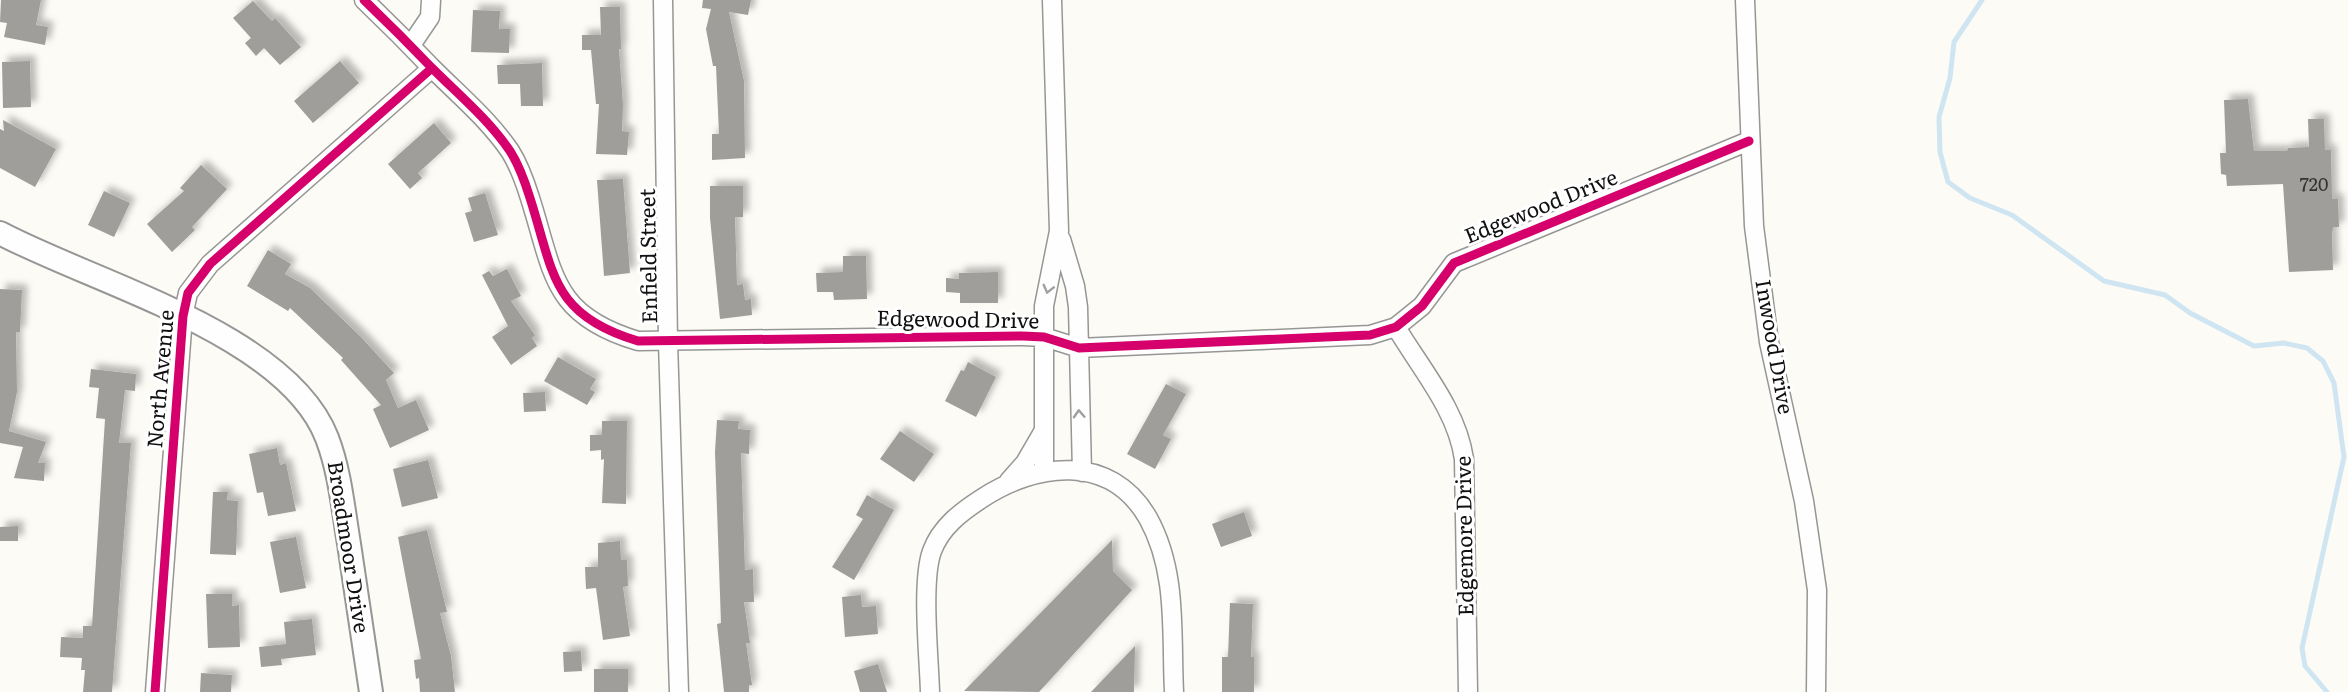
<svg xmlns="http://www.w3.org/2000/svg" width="2348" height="692" viewBox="0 0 2348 692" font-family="Literata,serif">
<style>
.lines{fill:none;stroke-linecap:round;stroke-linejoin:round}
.stream{stroke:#d0e5f2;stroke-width:5}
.building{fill:#a09e9b;filter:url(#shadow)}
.minor-casing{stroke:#969694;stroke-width:21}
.tertiary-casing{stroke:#969694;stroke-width:26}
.minor{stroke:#fffefe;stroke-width:18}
.tertiary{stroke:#fffefe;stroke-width:22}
.cycleway-casing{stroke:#fff;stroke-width:13}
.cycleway{stroke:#d6006c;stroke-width:9}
.oneway{stroke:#9f9f9f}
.labels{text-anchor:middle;stroke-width:6;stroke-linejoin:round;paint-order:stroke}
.number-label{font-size:18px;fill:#343433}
.street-label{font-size:21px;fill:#101010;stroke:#fff}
</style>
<defs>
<filter id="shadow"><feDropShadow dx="5.5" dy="-5.5" stdDeviation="3" flood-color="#0004"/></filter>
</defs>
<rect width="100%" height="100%" fill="#fcfbf6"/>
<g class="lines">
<path class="stream" d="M 1982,0 L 1954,42 L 1950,78 L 1939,117 L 1940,152 L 1948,182 L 1970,198 L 2012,215 L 2104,281 L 2165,295 L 2190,313 L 2254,346 L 2284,343 L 2307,348 L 2323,361 L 2334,383 L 2344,457 L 2302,648 L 2305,666 L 2327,692"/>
</g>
<path class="building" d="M 1,0 L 41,0 L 36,25 L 48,27 L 45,45 L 4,37 L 7,23 L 0,22 Z
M 703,0 L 751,0 L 748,15 L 729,12 L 744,81 L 745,158 L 712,160 L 712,134 L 719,134 L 716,66 L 713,66 L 706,29 L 711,9 L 702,8 Z
M 253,1 L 272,21 L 275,18 L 301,47 L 280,65 L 264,48 L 256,56 L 245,43 L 251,38 L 233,18 Z
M 600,7 L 620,7 L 621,49 L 619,49 L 623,105 L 622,131 L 629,132 L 627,155 L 596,154 L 599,104 L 596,104 L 591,50 L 582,50 L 582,35 L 601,35 Z
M 473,10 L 500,11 L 499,29 L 510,29 L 509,53 L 471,52 Z
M 30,61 L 31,107 L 3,108 L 2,62 Z
M 340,61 L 359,83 L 313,123 L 294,101 Z
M 542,63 L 543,106 L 521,106 L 520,84 L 498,84 L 497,65 Z
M 2248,99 L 2254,151 L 2287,151 L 2288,148 L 2309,147 L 2308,119 L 2324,119 L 2325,150 L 2331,150 L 2332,199 L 2338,199 L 2339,227 L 2333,227 L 2332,234 L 2333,270 L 2289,272 L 2283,184 L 2227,186 L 2226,175 L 2221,174 L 2220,153 L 2226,153 L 2224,100 Z
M 3,120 L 56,149 L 35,187 L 0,168 L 0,129 L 4,131 Z
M 434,123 L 451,143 L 418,173 L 422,178 L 410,189 L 388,164 Z
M 201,165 L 227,189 L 192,227 L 195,230 L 172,252 L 147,224 L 184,191 L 180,188 Z
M 623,179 L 630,273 L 604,276 L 597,180 Z
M 710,186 L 743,186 L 743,217 L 735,217 L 737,285 L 743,284 L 745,300 L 751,299 L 752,315 L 720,319 L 710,218 Z
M 104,191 L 130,203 L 114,237 L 88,225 Z
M 485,193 L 498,235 L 474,242 L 465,213 L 472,211 L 468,198 Z
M 268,250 L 291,264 L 285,274 L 310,288 L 360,336 L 394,373 L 386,380 L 398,408 L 416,400 L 429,430 L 390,448 L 373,409 L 381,405 L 341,360 L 343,358 L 290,308 L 288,311 L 247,286 Z
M 843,256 L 866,256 L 867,299 L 834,300 L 833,292 L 817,292 L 816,273 L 843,272 Z
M 507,269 L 521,296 L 511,301 L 535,335 L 532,338 L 537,346 L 511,365 L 492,337 L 508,326 L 482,275 L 489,271 L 493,276 Z
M 998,272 L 998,303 L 960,303 L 960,293 L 946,292 L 946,278 L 959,279 L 959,273 Z
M 0,289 L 22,290 L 20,332 L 16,332 L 17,392 L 9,431 L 46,442 L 38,463 L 45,463 L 44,481 L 14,478 L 23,447 L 0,443 Z
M 558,357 L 596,379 L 590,389 L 595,392 L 587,405 L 544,381 Z
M 968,362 L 996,377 L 976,417 L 945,401 L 961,370 L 964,371 Z
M 91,369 L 136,374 L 135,391 L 125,390 L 119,443 L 131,443 L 112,692 L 83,692 L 85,670 L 81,670 L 82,658 L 60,657 L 61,637 L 83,638 L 83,626 L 92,626 L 105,419 L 96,418 L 99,388 L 89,387 Z
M 1166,384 L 1186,394 L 1163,435 L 1171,439 L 1155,469 L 1127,454 Z
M 545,392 L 546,411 L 524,412 L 523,393 Z
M 717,420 L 739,421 L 738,429 L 750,430 L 749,454 L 741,453 L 745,570 L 753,569 L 754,602 L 744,602 L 750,643 L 746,643 L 752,685 L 749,685 L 749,692 L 724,692 L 717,624 L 721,623 L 715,452 Z
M 602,421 L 627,421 L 626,504 L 602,503 L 604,459 L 601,460 L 601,450 L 590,451 L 590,435 L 602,435 Z
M 900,431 L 934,454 L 914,482 L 880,459 Z
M 277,448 L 280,465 L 286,463 L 296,511 L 268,516 L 263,492 L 257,493 L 249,454 Z
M 428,460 L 438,498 L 402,507 L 393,469 Z
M 213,492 L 228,492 L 227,500 L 238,501 L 236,555 L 210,554 Z
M 867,495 L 894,510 L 854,580 L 832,567 L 863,519 L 856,515 Z
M 1244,512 L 1252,536 L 1221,547 L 1212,524 Z
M 18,526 L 18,541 L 0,541 L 0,527 Z
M 427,530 L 447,612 L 440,613 L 451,656 L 455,692 L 420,692 L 419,678 L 416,679 L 414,660 L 421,659 L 398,537 Z
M 296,537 L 306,588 L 280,593 L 270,542 Z
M 1112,540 L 1113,571 L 1132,590 L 1039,692 L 964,691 Z
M 620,541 L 621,560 L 627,560 L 628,586 L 623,587 L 630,636 L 603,640 L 596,588 L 586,589 L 585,567 L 598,567 L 598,543 Z
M 206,594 L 232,594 L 232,606 L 239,605 L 240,647 L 208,648 Z
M 861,595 L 862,607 L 876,606 L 878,634 L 845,637 L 842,597 Z
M 1230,603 L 1253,604 L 1251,657 L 1254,657 L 1254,692 L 1222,692 L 1222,657 L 1228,657 Z
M 312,619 L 316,655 L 281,659 L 282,665 L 261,667 L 259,647 L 286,644 L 284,622 Z
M 1135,646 L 1134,692 L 1091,692 Z
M 581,651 L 582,671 L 564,672 L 563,652 Z
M 878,664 L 887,692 L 860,692 L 854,671 Z
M 594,669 L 628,669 L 628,692 L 594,692 Z
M 201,673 L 232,675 L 231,692 L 200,692 Z"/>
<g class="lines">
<g class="minor-casing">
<path id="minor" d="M 364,0 C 387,22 410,45 432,68 C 460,96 488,119 510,151 C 519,165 525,182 530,198 C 554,273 551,315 638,341 L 1023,336 L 1044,337 L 1079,348 L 1370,335 L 1396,327 L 1422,306 L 1454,263 L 1749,141
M 663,0 L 668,342 L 679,692
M 1745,0 L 1754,226 L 1769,342 L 1804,501 L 1817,590 L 1816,692
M 411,45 L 430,17 L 431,0
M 1061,239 L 1075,286 L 1078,307 L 1082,472
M 1396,327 C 1421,369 1457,410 1464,459 L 1468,692
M 1044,471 L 1044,306 L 1059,231 L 1052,0
M 1009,481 L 1025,463 L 1043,432
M 155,692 L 183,316 L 188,293 L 210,264 L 432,68
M 930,692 C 929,657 921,581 932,551 C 941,527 961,512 981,499 C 1035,463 1110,452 1148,518 C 1178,572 1171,633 1174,692"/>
</g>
<g class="tertiary-casing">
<path id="tertiary" d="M 0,233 C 94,283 287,334 327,438 C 340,472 343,508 349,544 C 356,593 364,643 371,692"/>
</g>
<use href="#minor" class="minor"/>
<use href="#tertiary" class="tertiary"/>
<g class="cycleway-casing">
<path id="cycleway" d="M 364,0 C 387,22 410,45 432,68 C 460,96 488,119 510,151 C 519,165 525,182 530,198 C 554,273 551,315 638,341 L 1023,336 L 1044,337 L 1079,348 L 1370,335 L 1396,327 L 1422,306 L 1454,263 L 1749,141
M 155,692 L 183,316 L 188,293 L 210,264 L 432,68"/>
</g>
<use href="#cycleway" class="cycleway"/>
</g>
<defs><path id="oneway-chevron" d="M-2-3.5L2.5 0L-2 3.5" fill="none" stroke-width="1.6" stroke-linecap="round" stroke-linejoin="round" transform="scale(1.5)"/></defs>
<g class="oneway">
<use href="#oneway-chevron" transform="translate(1048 289) rotate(104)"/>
<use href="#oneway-chevron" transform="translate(1079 414) rotate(-93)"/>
</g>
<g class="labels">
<g class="number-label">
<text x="2314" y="191">720</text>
</g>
<g class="street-label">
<text transform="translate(1541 207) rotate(-22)" y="7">Edgewood Drive</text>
<text transform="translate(649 256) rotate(-91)" y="7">Enfield Street</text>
<text transform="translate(958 320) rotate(1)" y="7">Edgewood Drive</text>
<text transform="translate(1774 347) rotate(80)" y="7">Inwood Drive</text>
<text transform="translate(161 379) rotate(-85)" y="7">North Avenue</text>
<text transform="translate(1465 536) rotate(-91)" y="7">Edgemore Drive</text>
<text transform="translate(348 547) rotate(81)" y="7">Broadmoor Drive</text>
</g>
</g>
</svg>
